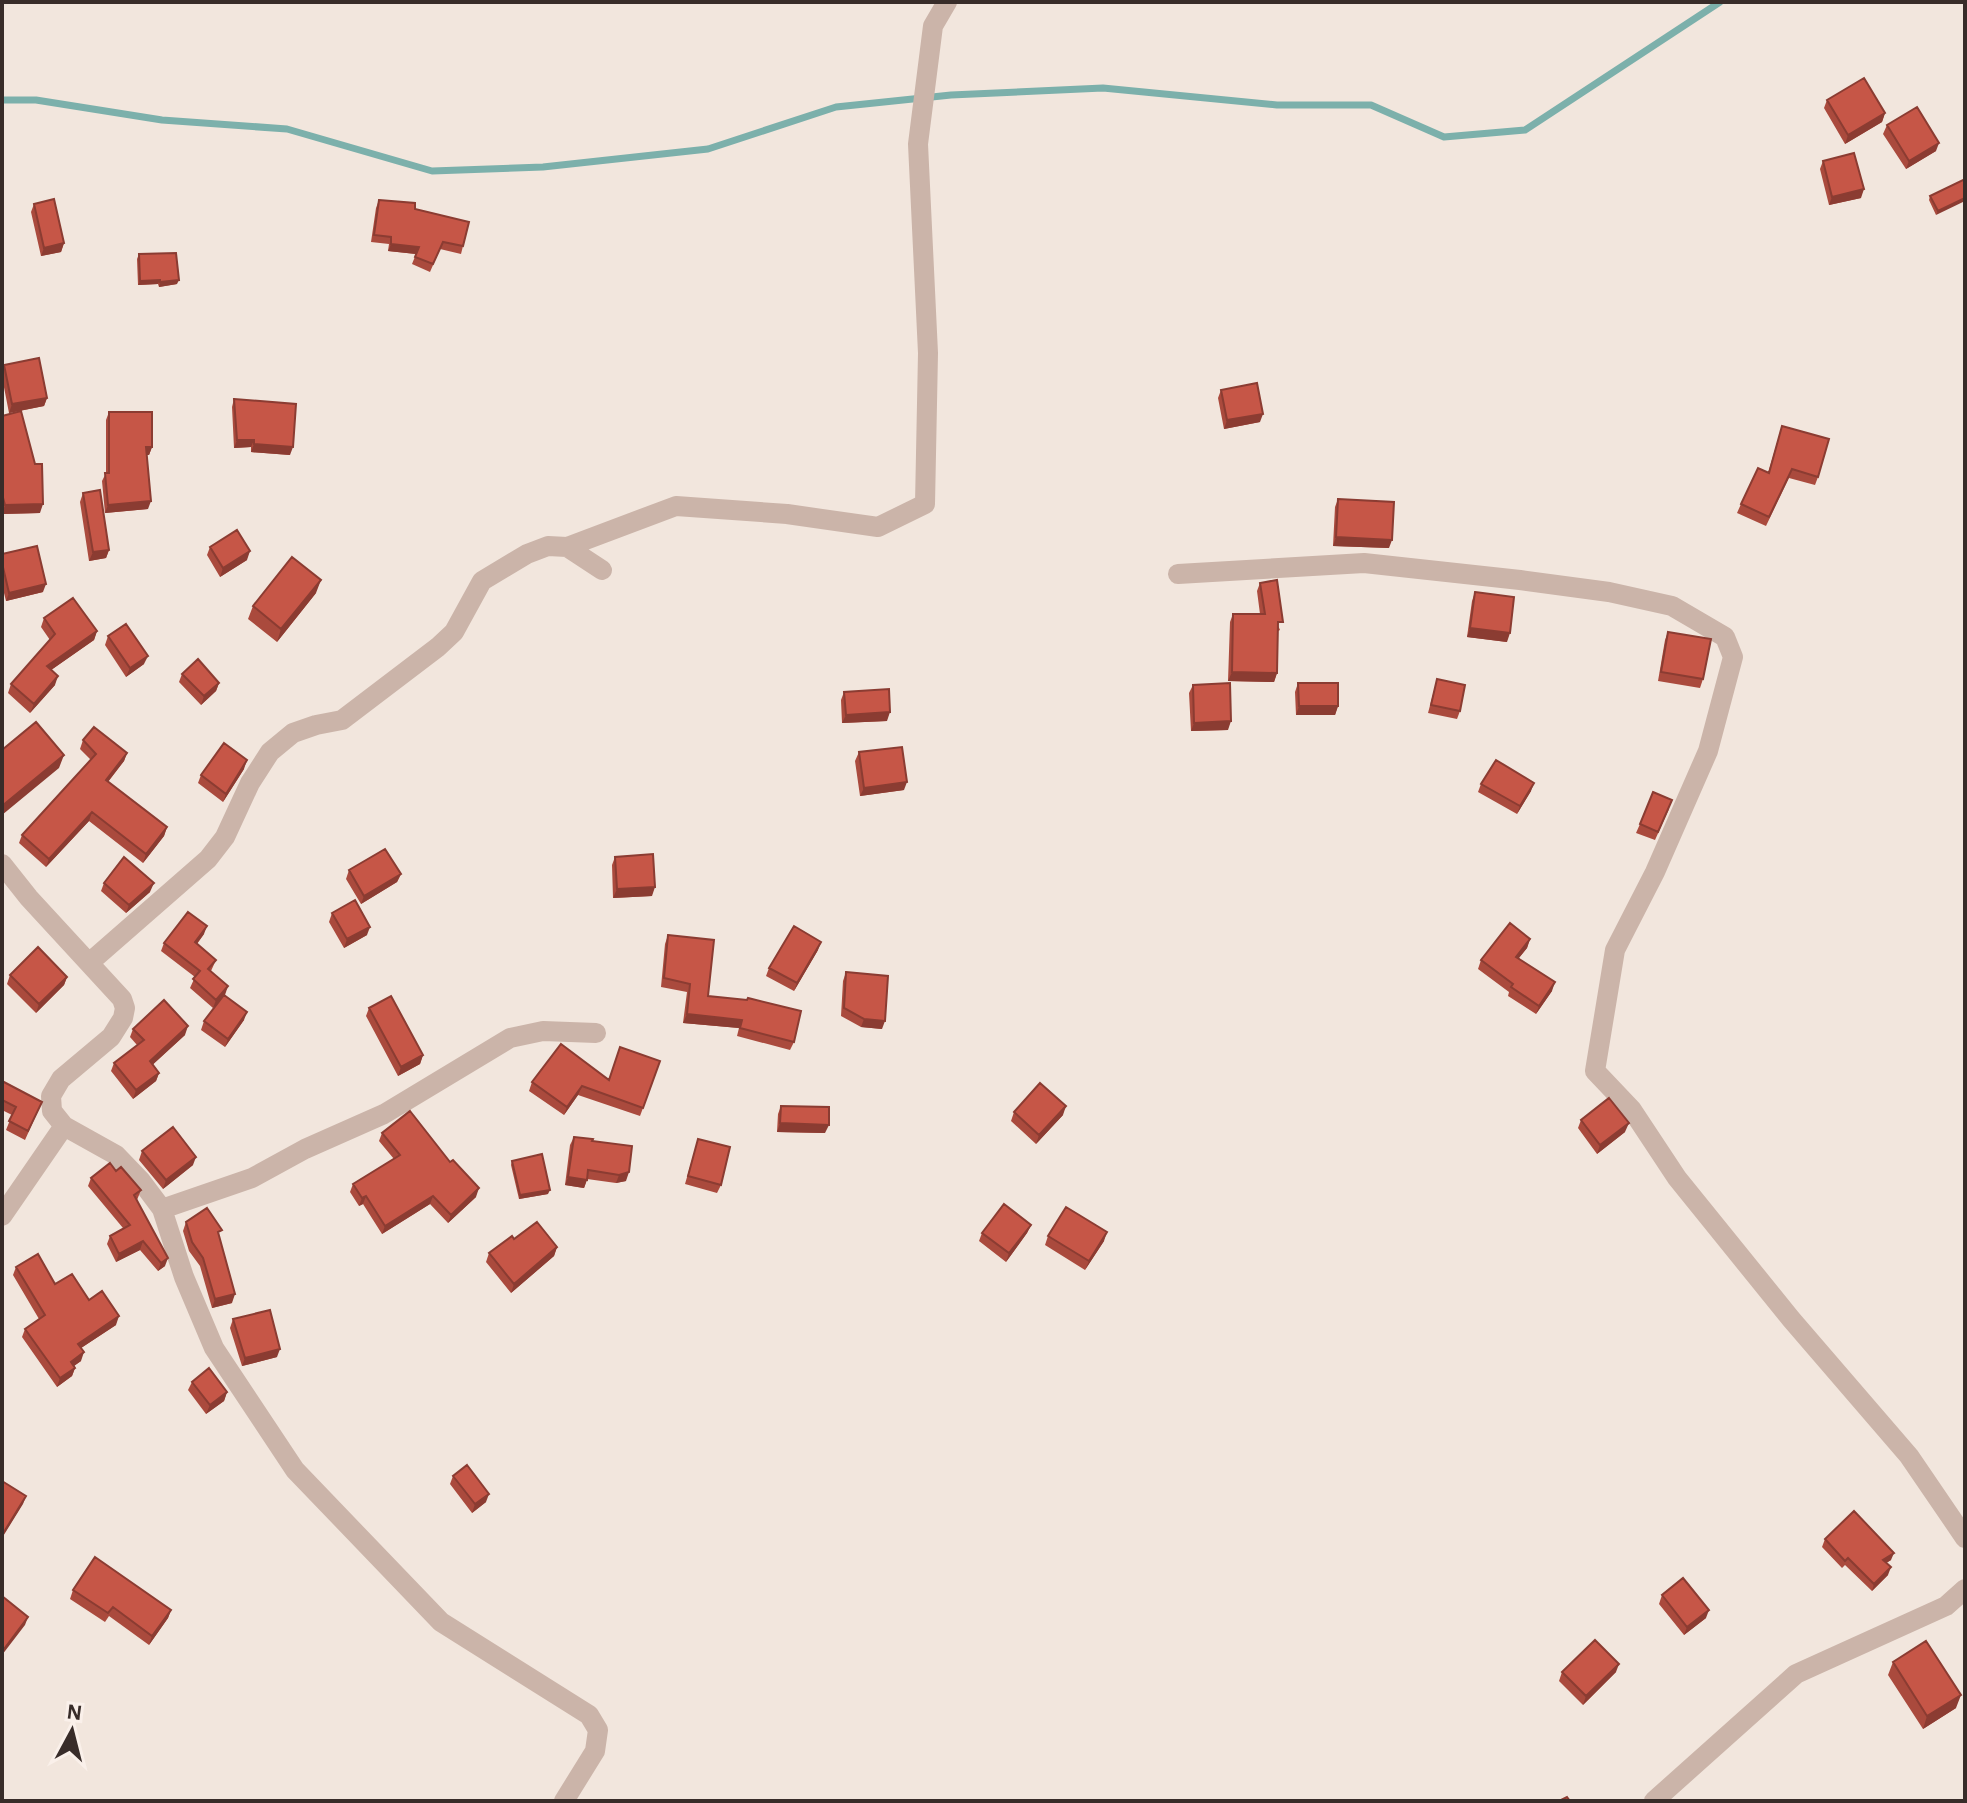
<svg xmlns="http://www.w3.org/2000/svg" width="1967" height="1803" viewBox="0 0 1967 1803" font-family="'Alegreya Sans',sans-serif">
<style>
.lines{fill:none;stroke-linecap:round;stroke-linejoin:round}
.stream{stroke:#7cb0ab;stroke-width:7}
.minor{stroke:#cbb4a9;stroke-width:20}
.wall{fill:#aa4a3d}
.shaded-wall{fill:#8b3c32}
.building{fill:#c65647;stroke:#8b3c32;stroke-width:2}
</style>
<rect width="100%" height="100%" fill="#f2e6dd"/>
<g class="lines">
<path class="stream" d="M 2,100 L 36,100 L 162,120 L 287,129 L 432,171 L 543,167 L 708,149 L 836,107 L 951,95 L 1103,88 L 1277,105 L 1371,105 L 1444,137 L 1525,130 L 1720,2"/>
<path class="minor" d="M 567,547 L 676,506 L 787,514 L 878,527 L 925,504 L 928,353 L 918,144 L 933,26 L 947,2
M 1178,574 L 1364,563 L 1520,580 L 1609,592 L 1672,606 L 1725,637 L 1733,657 L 1708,751 L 1655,872 L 1615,950 L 1595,1071 L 1632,1110 L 1677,1178 L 1791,1319 L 1909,1456 L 1965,1538
M 2,864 L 29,898 L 122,999 L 125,1008 L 123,1018 L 111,1037 L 61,1079 L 51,1096 L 52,1111 L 64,1126 L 116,1155 L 141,1181 L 162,1209 L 184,1277 L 214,1348 L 295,1470 L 441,1622 L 589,1715 L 598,1730 L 595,1751 L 564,1801
M 89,963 L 208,859 L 225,837 L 250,783 L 270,752 L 293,733 L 316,725 L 342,720 L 438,647 L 454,632 L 482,581 L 527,554 L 548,546 L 567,547 L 602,570
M 162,1209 L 252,1178 L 305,1149 L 384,1114 L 510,1038 L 543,1031 L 596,1033
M 2,1216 L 64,1126
M 1654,1801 L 1796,1674 L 1946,1606 L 1965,1589"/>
</g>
<path class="wall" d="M 1827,100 L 1885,113 L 1882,122 L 1845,144 L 1824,108 Z
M 1887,125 L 1936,151 L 1906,169 L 1883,134 Z
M 1823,161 L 1861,198 L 1829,205 L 1820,169 Z
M 1965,179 L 1936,215 L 1929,200 L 1930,196 Z
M 379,200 L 415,209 L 463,246 L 461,254 L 440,249 L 430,272 L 412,264 L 416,254 L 388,251 L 389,244 L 371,242 L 376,208 Z
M 34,204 L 64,243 L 61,252 L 41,256 L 31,212 Z
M 139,254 L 177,284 L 159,287 L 158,284 L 138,285 L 137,259 Z
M 4,365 L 47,398 L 44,406 L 9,413 L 2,377 L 2,372 Z
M 1221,390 L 1260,422 L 1224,429 L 1218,398 Z
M 234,399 L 290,455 L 251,452 L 251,447 L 234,448 L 232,407 Z
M 109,412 L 152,447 L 149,455 L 147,455 L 148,509 L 105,513 L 102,481 L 106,473 L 106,420 Z
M 2,416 L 35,464 L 40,513 L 2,514 Z
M 1782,426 L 1818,477 L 1815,485 L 1789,478 L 1766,526 L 1737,513 L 1741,504 L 1768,473 Z
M 83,493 L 109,550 L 106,558 L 89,561 L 80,502 Z
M 1338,499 L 1389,548 L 1333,546 L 1335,507 Z
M 210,547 L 247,560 L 220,577 L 207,555 Z
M 2,554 L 43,592 L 6,601 L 2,585 Z
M 1260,583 L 1280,630 L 1278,631 L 1277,673 L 1274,682 L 1228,681 L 1230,622 L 1233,614 L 1260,614 L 1257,591 Z
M 1475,592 L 1507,642 L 1467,637 L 1472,601 Z
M 316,593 L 277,642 L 248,619 L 253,606 Z
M 44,618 L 97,631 L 94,640 L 51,670 L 55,685 L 30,713 L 8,693 L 11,684 L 50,640 L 41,627 Z
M 1668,632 L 1703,679 L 1700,688 L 1658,681 L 1665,640 Z
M 108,636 L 144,664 L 126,677 L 105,645 Z
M 182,674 L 219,683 L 216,691 L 201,705 L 179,682 Z
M 1437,679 L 1460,711 L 1457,719 L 1428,713 Z
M 1298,683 L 1338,706 L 1335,715 L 1296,715 L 1295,692 Z
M 1193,685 L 1228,730 L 1191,731 L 1189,693 Z
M 844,692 L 887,721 L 842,723 L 841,700 Z
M 83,740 L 127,753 L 124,761 L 108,782 L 167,827 L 164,836 L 143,863 L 89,821 L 46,867 L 19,843 L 22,835 L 91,760 L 80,749 Z
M 859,752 L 904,790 L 860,796 L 855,761 Z
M 244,769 L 223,802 L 198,783 L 201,775 Z
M 1481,784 L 1531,791 L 1517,814 L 1478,792 Z
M 1669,809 L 1655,840 L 1636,833 L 1640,824 Z
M 615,857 L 652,896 L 613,898 L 612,865 Z
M 349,870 L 401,874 L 397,882 L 361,904 L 346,879 Z
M 104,883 L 150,892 L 126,913 L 101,891 Z
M 332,913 L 367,935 L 344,948 L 329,922 Z
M 204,934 L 197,944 L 216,960 L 211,971 L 225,995 L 244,1020 L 225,1047 L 201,1030 L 204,1021 L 221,999 L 213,1008 L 190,988 L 195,977 L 161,951 L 164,943 Z
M 668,935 L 708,996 L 794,1042 L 790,1050 L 737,1036 L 739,1028 L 683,1023 L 687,992 L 661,987 L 665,944 Z
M 1530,939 L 1527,948 L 1519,958 L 1552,991 L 1536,1014 L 1508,996 L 1509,992 L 1478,969 L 1481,960 Z
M 818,950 L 794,991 L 766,976 L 769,968 Z
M 846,972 L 882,1029 L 861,1027 L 841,1016 L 843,981 Z
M 10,975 L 67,977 L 64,985 L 36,1013 L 7,984 Z
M 369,1008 L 423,1055 L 420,1064 L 398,1076 L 366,1016 Z
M 133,1029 L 185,1035 L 153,1064 L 159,1073 L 156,1081 L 133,1099 L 111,1071 L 114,1063 L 137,1045 L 130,1037 Z
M 561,1044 L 643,1108 L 640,1116 L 578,1095 L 564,1115 L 529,1091 L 532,1082 Z
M 2,1081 L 42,1102 L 25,1140 L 6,1130 L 12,1115 L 2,1110 Z
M 781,1106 L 825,1133 L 777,1132 L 778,1114 Z
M 1014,1112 L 1063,1115 L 1036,1144 L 1011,1121 Z
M 1581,1120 L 1625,1132 L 1597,1154 L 1578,1128 Z
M 382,1133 L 476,1197 L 448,1223 L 430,1204 L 382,1234 L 363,1204 L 359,1206 L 350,1192 L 353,1184 L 394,1159 L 379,1141 Z
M 574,1137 L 592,1141 L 626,1181 L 616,1183 L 587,1179 L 584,1188 L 565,1185 L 570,1145 Z
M 698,1139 L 721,1185 L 717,1193 L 685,1184 Z
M 142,1151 L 193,1165 L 163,1189 L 139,1160 Z
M 512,1161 L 548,1194 L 519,1199 L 511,1165 Z
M 116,1171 L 141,1190 L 137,1200 L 165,1266 L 158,1271 L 140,1250 L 116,1262 L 107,1244 L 110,1236 L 123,1228 L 88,1186 L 91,1178 Z
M 186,1222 L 232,1303 L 212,1308 L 200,1266 L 189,1251 L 183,1231 Z
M 1031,1225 L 1027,1233 L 1006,1262 L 979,1241 L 982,1233 Z
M 1048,1236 L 1104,1241 L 1085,1270 L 1045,1245 Z
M 514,1239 L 557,1247 L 554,1256 L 511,1293 L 486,1262 L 489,1253 Z
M 16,1267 L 89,1300 L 116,1325 L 81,1348 L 81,1361 L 74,1366 L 75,1368 L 72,1376 L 57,1387 L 22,1337 L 25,1329 L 39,1319 L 13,1275 Z
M 233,1319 L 277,1357 L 242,1366 L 230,1328 Z
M 192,1382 L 227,1392 L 224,1401 L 206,1414 L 188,1390 Z
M 453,1476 L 486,1502 L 472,1513 L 450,1484 Z
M 1825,1539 L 1891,1560 L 1886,1563 L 1888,1575 L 1872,1591 L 1845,1565 L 1842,1568 L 1822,1547 Z
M 73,1590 L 171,1610 L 168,1618 L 149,1645 L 109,1616 L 105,1622 L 70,1599 Z
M 1662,1595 L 1706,1618 L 1684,1635 L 1659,1604 Z
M 1893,1662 L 1956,1708 L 1923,1729 L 1888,1675 Z
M 1562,1672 L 1616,1672 L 1583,1705 L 1559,1681 Z"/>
<path class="shaded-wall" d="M 1885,113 L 1882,122 L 1845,144 L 1848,135 Z
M 1939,143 L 1936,151 L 1906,169 L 1909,161 Z
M 1864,189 L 1861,198 L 1829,205 L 1832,197 Z
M 1965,198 L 1965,201 L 1936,215 L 1938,211 Z
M 64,243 L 61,252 L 41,256 L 44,248 Z
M 391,244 L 419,247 L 416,254 L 388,251 Z
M 160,280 L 158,284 L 138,285 L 140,281 Z
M 179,280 L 177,284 L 159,287 L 160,282 Z
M 47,398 L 44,406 L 9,413 L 12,404 Z
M 1263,414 L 1260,422 L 1224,429 L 1227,420 Z
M 237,440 L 254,440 L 251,447 L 234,448 Z
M 254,444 L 293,447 L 290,455 L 251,452 Z
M 146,447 L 152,447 L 149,455 L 143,455 Z
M 151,501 L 148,509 L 105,513 L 108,505 Z
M 43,504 L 40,513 L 2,514 L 5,505 Z
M 1336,537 L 1392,540 L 1389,548 L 1333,546 Z
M 109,550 L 106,558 L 89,561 L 93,552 Z
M 250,551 L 247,560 L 220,577 L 223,568 Z
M 321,580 L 316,593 L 277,642 L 281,629 Z
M 46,584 L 43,592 L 6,601 L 9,593 Z
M 1470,628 L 1510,633 L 1507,642 L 1467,637 Z
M 97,631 L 94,640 L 44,675 L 47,666 Z
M 148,656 L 144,664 L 126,677 L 130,668 Z
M 1232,672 L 1277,673 L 1274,682 L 1228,681 Z
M 58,676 L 55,685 L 30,713 L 34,704 Z
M 219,683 L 216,691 L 201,705 L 204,696 Z
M 1299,706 L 1338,706 L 1335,715 L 1296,715 Z
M 890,712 L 887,721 L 842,723 L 846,715 Z
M 1231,721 L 1228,730 L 1191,731 L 1194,723 Z
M 127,753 L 124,761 L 103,788 L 106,780 Z
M 64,755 L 59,768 L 2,815 L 2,806 Z
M 247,760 L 244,769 L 223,802 L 226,794 Z
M 907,782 L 904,790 L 860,796 L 864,788 Z
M 1534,783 L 1531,791 L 1517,814 L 1520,806 Z
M 92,812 L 89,821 L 46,867 L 49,859 Z
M 167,827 L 164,836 L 143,863 L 146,854 Z
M 401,874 L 397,882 L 361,904 L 364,896 Z
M 154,883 L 150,892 L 126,913 L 129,905 Z
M 655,887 L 652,896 L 613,898 L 617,889 Z
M 207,926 L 204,934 L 192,950 L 195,942 Z
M 370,927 L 367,935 L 344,948 L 347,939 Z
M 1530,939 L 1527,948 L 1513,965 L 1516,957 Z
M 821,942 L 818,950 L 794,991 L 797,983 Z
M 67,977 L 64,985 L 36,1013 L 39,1004 Z
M 1555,982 L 1552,991 L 1536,1014 L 1539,1006 Z
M 228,986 L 225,995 L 213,1008 L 216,1000 Z
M 247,1012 L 244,1020 L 225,1047 L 228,1039 Z
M 687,1014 L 742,1020 L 739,1028 L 683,1023 Z
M 864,1019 L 885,1021 L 882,1029 L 861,1027 Z
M 188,1026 L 185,1035 L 147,1070 L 150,1061 Z
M 423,1055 L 420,1064 L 398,1076 L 401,1067 Z
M 159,1073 L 156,1081 L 133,1099 L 136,1090 Z
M 582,1086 L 578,1095 L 564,1115 L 567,1107 Z
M 1066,1106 L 1063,1115 L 1036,1144 L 1039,1135 Z
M 780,1123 L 829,1125 L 825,1133 L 777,1132 Z
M 1629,1123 L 1625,1132 L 1597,1154 L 1600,1145 Z
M 196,1157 L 193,1165 L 163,1189 L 166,1180 Z
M 629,1172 L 626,1181 L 616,1183 L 619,1175 Z
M 568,1177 L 587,1180 L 584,1188 L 565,1185 Z
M 479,1188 L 476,1197 L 448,1223 L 451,1215 Z
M 550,1190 L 548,1194 L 519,1199 L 520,1195 Z
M 366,1196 L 363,1204 L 359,1206 L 362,1198 Z
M 433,1196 L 430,1204 L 382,1234 L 385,1226 Z
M 1031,1225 L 1027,1233 L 1006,1262 L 1009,1253 Z
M 1107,1232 L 1104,1241 L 1085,1270 L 1089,1261 Z
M 143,1241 L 140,1250 L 116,1262 L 119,1254 Z
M 557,1247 L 554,1256 L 511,1293 L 514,1284 Z
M 168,1258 L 165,1266 L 158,1271 L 161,1263 Z
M 235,1294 L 232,1303 L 212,1308 L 215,1299 Z
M 119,1316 L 116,1325 L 75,1352 L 78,1344 Z
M 280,1349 L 277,1357 L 242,1366 L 245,1358 Z
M 84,1352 L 81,1361 L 68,1370 L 71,1362 Z
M 75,1368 L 72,1376 L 57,1387 L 60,1378 Z
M 227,1392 L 224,1401 L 206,1414 L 210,1405 Z
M 489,1494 L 486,1502 L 472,1513 L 475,1504 Z
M 26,1496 L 23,1504 L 2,1538 L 4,1532 Z
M 1894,1553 L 1891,1560 L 1880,1567 L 1883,1560 Z
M 1891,1567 L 1888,1575 L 1872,1591 L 1874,1584 Z
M 171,1610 L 168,1618 L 149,1645 L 152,1636 Z
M 1709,1610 L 1706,1618 L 1684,1635 L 1687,1627 Z
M 28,1617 L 25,1625 L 2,1655 L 4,1649 Z
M 1619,1664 L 1616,1672 L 1583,1705 L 1586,1696 Z
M 1961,1695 L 1956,1708 L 1923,1729 L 1927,1716 Z"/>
<path class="building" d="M 1864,78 L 1885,113 L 1848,135 L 1827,100 Z
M 1917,107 L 1939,143 L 1909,161 L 1887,125 Z
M 1854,153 L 1864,189 L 1832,197 L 1823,161 Z
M 1965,179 L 1965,198 L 1938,211 L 1930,196 Z
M 54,199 L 64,243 L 44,248 L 34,204 Z
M 379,200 L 415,203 L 415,209 L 469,222 L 463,246 L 443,242 L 433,264 L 415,257 L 419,247 L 391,244 L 391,237 L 374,235 Z
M 176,253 L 179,280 L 160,282 L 160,280 L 140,281 L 139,254 Z
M 39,358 L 47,398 L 12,404 L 4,365 Z
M 1257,383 L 1263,414 L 1227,420 L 1221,390 Z
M 234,399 L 296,404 L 293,447 L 254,444 L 254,440 L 237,440 Z
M 21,411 L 35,464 L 42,464 L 43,504 L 5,505 L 2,494 L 2,416 Z
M 109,412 L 152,412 L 152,447 L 146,447 L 151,501 L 108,505 L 105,473 L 109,473 Z
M 1782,426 L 1829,439 L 1818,477 L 1792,469 L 1769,517 L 1741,504 L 1758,468 L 1769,473 Z
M 100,490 L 109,550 L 93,552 L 83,493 Z
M 1338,499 L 1394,502 L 1392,540 L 1336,537 Z
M 237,530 L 250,551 L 223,568 L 210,547 Z
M 37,546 L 46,584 L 9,593 L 2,563 L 2,554 Z
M 292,557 L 321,580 L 281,629 L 253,606 Z
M 1277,580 L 1283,622 L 1278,622 L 1277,673 L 1232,672 L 1233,614 L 1265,614 L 1260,583 Z
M 1475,592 L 1514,597 L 1510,633 L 1470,628 Z
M 73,598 L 97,631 L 47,666 L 58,676 L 34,704 L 11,684 L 55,634 L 44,618 Z
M 126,624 L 148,656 L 130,668 L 108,636 Z
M 1668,632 L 1711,639 L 1703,679 L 1661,672 Z
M 198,659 L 219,683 L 204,696 L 182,674 Z
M 1437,679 L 1465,685 L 1460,711 L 1431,705 Z
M 1230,683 L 1231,721 L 1194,723 L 1193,685 Z
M 1298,683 L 1338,683 L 1338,706 L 1299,706 Z
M 889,689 L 890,712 L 846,715 L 844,692 Z
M 36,722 L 64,755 L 2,806 L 2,750 Z
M 94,727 L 127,753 L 106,780 L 167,827 L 146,854 L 92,812 L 49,859 L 22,835 L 96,754 L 83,740 Z
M 224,743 L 247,760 L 226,794 L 201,775 Z
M 902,747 L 907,782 L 864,788 L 859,752 Z
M 1496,760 L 1534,783 L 1520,806 L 1481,784 Z
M 1653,792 L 1672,800 L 1658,832 L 1640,824 Z
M 385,849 L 401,874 L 364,896 L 349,870 Z
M 653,854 L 655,887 L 617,889 L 615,857 Z
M 124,857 L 154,883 L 129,905 L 104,883 Z
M 355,900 L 370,927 L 347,939 L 332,913 Z
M 188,912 L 207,926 L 195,942 L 216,960 L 208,969 L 228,986 L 216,1000 L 193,979 L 200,971 L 164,943 Z
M 1510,923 L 1530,939 L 1516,957 L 1555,982 L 1539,1006 L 1511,987 L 1513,984 L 1481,960 Z
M 794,926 L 821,942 L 797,983 L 769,968 Z
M 668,935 L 714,940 L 708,996 L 747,1000 L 748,998 L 801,1011 L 794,1042 L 740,1028 L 742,1020 L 687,1014 L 690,984 L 664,978 Z
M 38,947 L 67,977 L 39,1004 L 10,975 Z
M 846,972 L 888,976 L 885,1021 L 864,1019 L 844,1008 Z
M 224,995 L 247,1012 L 228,1039 L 204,1021 Z
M 391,996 L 423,1055 L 401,1067 L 369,1008 Z
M 164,1000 L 188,1026 L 150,1061 L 159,1073 L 136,1090 L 114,1063 L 144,1040 L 133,1029 Z
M 561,1044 L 609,1080 L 620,1047 L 660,1061 L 643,1108 L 582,1086 L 567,1107 L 532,1082 Z
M 2,1081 L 42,1102 L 28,1131 L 9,1121 L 16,1107 L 2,1100 Z
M 1040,1083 L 1066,1106 L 1039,1135 L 1014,1112 Z
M 1609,1098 L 1629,1123 L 1600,1145 L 1581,1120 Z
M 781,1106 L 829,1107 L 829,1125 L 780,1123 Z
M 410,1111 L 450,1162 L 453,1160 L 479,1188 L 451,1215 L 433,1196 L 385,1226 L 366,1196 L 362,1198 L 353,1184 L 400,1155 L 382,1133 Z
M 173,1127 L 196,1157 L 166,1180 L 142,1151 Z
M 574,1137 L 593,1139 L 592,1141 L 632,1146 L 629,1172 L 619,1175 L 588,1170 L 587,1180 L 568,1177 Z
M 698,1139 L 730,1147 L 721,1185 L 688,1176 Z
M 542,1154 L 550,1190 L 520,1195 L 512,1161 Z
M 110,1163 L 116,1171 L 121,1167 L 141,1190 L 134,1195 L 168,1258 L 161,1263 L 143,1241 L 119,1254 L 110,1236 L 130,1225 L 91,1178 Z
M 1004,1204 L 1031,1225 L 1009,1253 L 982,1233 Z
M 1066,1207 L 1107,1232 L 1089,1261 L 1048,1236 Z
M 207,1208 L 222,1230 L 218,1232 L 235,1294 L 215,1299 L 203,1258 L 192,1242 L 186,1222 Z
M 537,1222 L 557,1247 L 514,1284 L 489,1253 L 512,1236 L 514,1239 Z
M 38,1254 L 55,1284 L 72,1274 L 89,1300 L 102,1291 L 119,1316 L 78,1344 L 84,1352 L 71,1362 L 75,1368 L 60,1378 L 25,1329 L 45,1315 L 16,1267 Z
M 270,1310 L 280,1349 L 245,1358 L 233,1319 Z
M 209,1368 L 227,1392 L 210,1405 L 192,1382 Z
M 467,1465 L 489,1494 L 475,1504 L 453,1476 Z
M 2,1481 L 26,1496 L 4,1532 L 2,1531 Z
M 1854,1511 L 1894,1553 L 1883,1560 L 1891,1567 L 1874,1584 L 1848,1558 L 1845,1561 L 1825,1539 Z
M 95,1557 L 171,1610 L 152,1636 L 113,1607 L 108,1613 L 73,1590 Z
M 1683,1578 L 1709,1610 L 1687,1627 L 1662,1595 Z
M 2,1596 L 28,1617 L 4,1649 L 2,1648 Z
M 1595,1640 L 1619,1664 L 1586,1696 L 1562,1672 Z
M 1926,1641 L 1961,1695 L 1927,1716 L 1893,1662 Z
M 1567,1797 L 1570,1801 L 1559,1801 Z"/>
<rect width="1967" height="1803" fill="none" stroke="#382c29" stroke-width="8"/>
<g transform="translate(72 1731) rotate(7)" stroke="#faf0ea" stroke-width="6" paint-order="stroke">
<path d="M0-6L14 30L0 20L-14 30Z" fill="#382c29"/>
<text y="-12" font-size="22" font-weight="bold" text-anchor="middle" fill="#382c29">N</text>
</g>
</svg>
